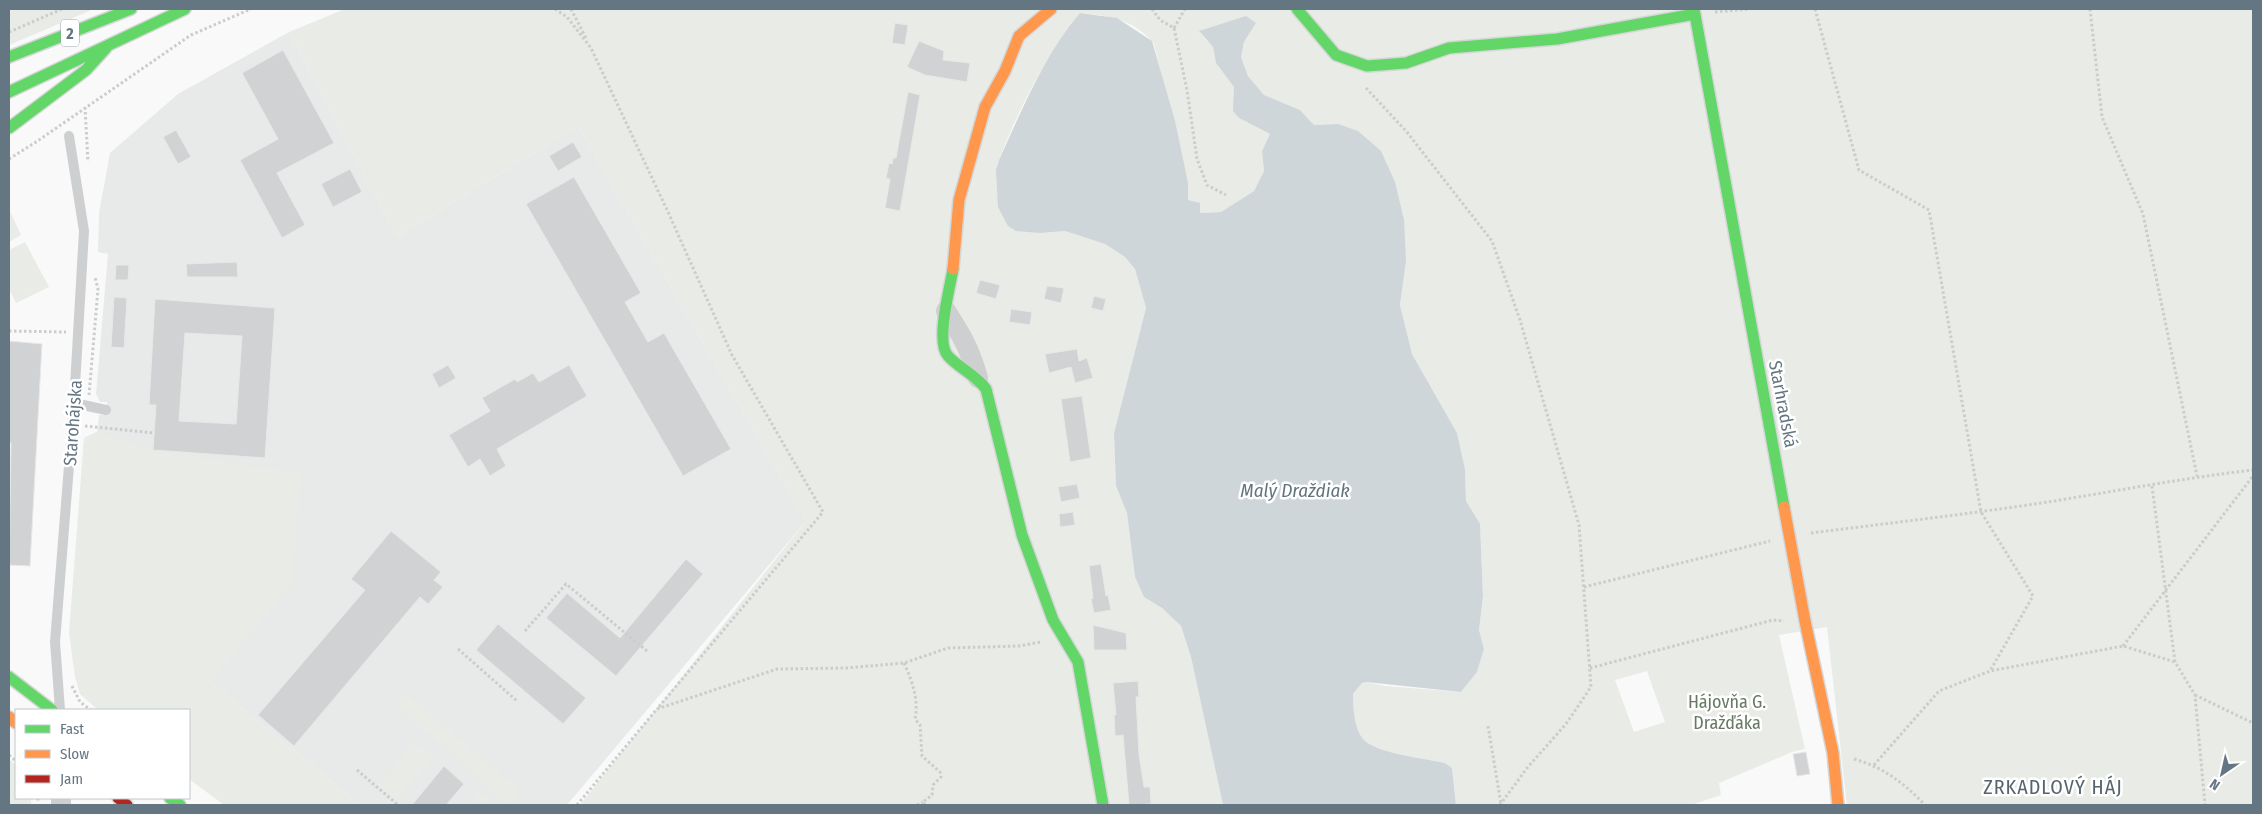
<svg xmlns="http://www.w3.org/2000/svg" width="2262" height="814" viewBox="0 0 2262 814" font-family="'Fira Sans Condensed',sans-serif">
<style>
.built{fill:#e8e9e9}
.green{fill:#e8ebe6;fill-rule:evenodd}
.water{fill:#ced6d9}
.building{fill:#d0d2d3;stroke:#e8e8e8;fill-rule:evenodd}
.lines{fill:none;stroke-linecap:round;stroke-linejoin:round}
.fast-casing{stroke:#d5d6d7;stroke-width:14}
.slow-casing{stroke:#d5d6d7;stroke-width:14}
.jam-casing{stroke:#d5d6d7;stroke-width:14}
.path{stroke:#cbcccd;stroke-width:3;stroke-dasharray:2.5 2.5;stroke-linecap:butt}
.lane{stroke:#cecfd0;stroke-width:10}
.street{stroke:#cecfd0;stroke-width:20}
.fast{stroke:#63d668;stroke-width:11}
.slow{stroke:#ff974d;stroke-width:11}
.jam{stroke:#b3261e;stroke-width:11}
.labels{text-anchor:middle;stroke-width:5;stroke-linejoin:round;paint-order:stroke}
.shield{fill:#fff;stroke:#939fa8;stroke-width:1}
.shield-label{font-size:16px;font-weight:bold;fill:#657683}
.street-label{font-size:18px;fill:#657683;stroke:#fff}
.park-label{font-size:18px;fill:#687a64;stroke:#fff}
.water-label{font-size:19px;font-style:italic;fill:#60757c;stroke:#fff}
.quarter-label{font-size:20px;letter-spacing:1px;fill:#57646e;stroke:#fff}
</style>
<rect width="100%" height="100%" fill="#f9f9f9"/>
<path class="built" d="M 289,32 L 397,237 L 578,126 L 806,521 L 567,805 L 361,805 L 209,681 L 292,583 L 83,459 L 84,438 L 97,432 L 99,415 L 106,415 L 107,402 L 100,402 L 96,394 L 108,254 L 98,252 L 99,213 L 110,153 L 178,94 Z"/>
<path class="green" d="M 9,9 L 94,9 L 9,45 Z
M 345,9 L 2253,9 L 2253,805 L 1847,805 L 1827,627 L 1779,635 L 1805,749 L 1792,752 L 1719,783 L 1721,795 L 1691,805 L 1456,805 L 1452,768 L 1445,763 C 1424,758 1377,754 1363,739 C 1354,728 1353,707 1353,694 L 1362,683 L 1366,682 L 1385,686 L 1461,692 L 1477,672 L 1484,649 L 1479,630 L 1483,596 L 1480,525 L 1466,501 L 1465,469 L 1457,433 L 1412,354 L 1400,305 L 1406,261 L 1338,124 L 1314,125 L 1300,110 L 1264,95 L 1248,76 L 1241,57 L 1244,42 L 1256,23 L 1199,32 L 1213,47 L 1216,63 L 1234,87 L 1239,118 L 1270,134 L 1262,151 L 1264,171 L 1254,191 L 1221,212 L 1200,213 L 1188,200 L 1188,183 L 1154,44 C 1134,19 1110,16 1081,13 C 1050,47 1011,123 997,166 L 1040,233 L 1065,231 L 1105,244 L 1125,257 L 1135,269 L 1146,308 L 1114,433 L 1116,486 L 1127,513 L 1135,577 L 1144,597 L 1162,608 L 1181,626 L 1191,657 L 1223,805 L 580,805 L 806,521 L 578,126 L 397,237 L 289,32 ZM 1647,671 L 1665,722 L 1634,732 L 1615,680 Z
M 9,209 L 21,235 L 9,242 Z
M 25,242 L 49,287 L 16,303 L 9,289 L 9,250 Z
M 97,432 L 153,450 L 300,473 L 293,583 L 209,681 L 361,805 L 224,805 L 189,779 L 189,710 L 98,710 L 80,694 L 75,677 L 69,633 L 84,438 Z
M 406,694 L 520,790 L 513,805 L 507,805 L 454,755 L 396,706 Z
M 414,742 L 433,757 L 396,801 L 378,785 Z
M 9,759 L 16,765 L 16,798 L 31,798 L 31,805 L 9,805 Z
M 478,791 L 495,805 L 466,805 Z"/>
<path class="water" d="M 1080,13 L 1117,18 L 1152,41 L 1175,121 L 1188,183 L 1188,200 L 1200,203 L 1200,213 L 1221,212 L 1254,191 L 1264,171 L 1262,151 L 1270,134 L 1239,118 L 1233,111 L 1234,87 L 1216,63 L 1213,47 L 1199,31 L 1246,16 L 1256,23 L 1244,42 L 1241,57 L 1248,76 L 1264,95 L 1300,110 L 1314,125 L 1338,124 L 1358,131 L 1381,151 L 1395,182 L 1404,220 L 1406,261 L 1400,305 L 1412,354 L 1457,433 L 1465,469 L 1466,501 L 1480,524 L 1483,596 L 1479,630 L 1484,649 L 1477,672 L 1461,692 L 1366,682 L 1362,683 L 1353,694 C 1353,707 1354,728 1363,739 C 1377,754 1424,758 1445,763 L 1452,768 L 1456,805 L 1223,805 L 1191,657 L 1181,626 L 1162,608 L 1144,597 L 1135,577 L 1127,513 L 1116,486 L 1114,433 L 1146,308 L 1135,269 L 1125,257 L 1105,244 L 1065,231 L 1040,233 L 1016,231 L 1008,226 L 998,207 L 996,170 L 999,160 C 1022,110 1044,55 1080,13 Z"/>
<path class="building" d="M 895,23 L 908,25 L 905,45 L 892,43 Z
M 919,41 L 944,51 L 943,60 L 970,63 L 967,82 L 925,75 L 907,67 Z
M 283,50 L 334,143 L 277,173 L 305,225 L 282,238 L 240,160 L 278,139 L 242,73 Z
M 908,92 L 920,95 L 900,211 L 885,208 L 890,179 L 886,178 L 889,163 L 892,164 L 893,158 L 896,158 Z
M 176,130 L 191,157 L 178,164 L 163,137 Z
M 573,142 L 582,157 L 558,171 L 549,156 Z
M 350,169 L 362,192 L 333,207 L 321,184 Z
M 574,177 L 641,293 L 625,302 L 648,342 L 664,333 L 731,449 L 683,476 L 526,204 Z
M 237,262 L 238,277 L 187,277 L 186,264 Z
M 116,265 L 129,265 L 128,280 L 115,280 Z
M 980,280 L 1000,285 L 996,299 L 976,293 Z
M 1047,286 L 1064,288 L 1061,303 L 1044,299 Z
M 1094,296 L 1106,299 L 1103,311 L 1091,308 Z
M 114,297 L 127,298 L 124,348 L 111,347 Z
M 155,299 L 275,308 L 265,458 L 153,450 L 156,405 L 149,405 ZM 185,333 L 242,336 L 236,424 L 179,421 Z
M 1011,309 L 1032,312 L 1030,325 L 1009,322 Z
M 9,341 L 42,344 L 30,566 L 9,565 L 11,443 L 9,443 Z
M 1077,349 L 1079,361 L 1087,358 L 1093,378 L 1075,383 L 1071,367 L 1049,373 L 1045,354 Z
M 448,365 L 456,378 L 439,388 L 432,374 Z
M 569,365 L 587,396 L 497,449 L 506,466 L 490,476 L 480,459 L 468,467 L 449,435 L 490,411 L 482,398 L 515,379 L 517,382 L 533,373 L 539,382 Z
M 1082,396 L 1091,458 L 1070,462 L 1061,399 Z
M 1077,484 L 1080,498 L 1061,502 L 1058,487 Z
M 1073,512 L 1075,525 L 1060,527 L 1059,514 Z
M 391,531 L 441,572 L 434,580 L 443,587 L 428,604 L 420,597 L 294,746 L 258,715 L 365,590 L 351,579 Z
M 686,559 L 703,574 L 616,676 L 546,618 L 567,593 L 620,638 Z
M 1101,564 L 1106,596 L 1108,595 L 1111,610 L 1094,613 L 1091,599 L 1093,598 L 1089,566 Z
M 498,624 L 586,698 L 563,724 L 476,650 Z
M 1093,625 L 1126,633 L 1127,650 L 1094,650 Z
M 1138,681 L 1139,697 L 1136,697 L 1139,754 L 1144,787 L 1150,787 L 1151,804 L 1129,805 L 1123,735 L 1115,736 L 1114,715 L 1116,715 L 1113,683 Z
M 1806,752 L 1810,774 L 1797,776 L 1793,754 Z
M 444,766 L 464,784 L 446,805 L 412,805 Z"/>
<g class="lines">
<g class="fast-casing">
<path id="fast" d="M 1297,9 L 1336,55 L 1367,66 L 1406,63 L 1449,48 L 1557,39 L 1695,14
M 1694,9 L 1784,507
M 9,57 L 131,9
M 9,92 L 185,9
M 9,128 L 86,70 L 106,48
M 953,269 C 950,288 935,342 948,356 C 960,369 976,375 986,389 L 1022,535 L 1053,620 L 1078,662 L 1103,805
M 9,677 L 52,710
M 170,798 L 180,805"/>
</g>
<g class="slow-casing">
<path id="slow" d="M 953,269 L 959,200 L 985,107 L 1005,71 L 1019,36 L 1051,9
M 1784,507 L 1805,621 L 1833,753 L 1838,805
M 9,717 L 16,723"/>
</g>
<g class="jam-casing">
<path id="jam" d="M 118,798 L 127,805"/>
</g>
<path class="path" d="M 555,9 L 567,17 L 591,48 L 668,212 L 732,355 L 823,512 L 657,709
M 571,9 L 587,40
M 1152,9 L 1160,20 L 1174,28 L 1187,90 L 1197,159 L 1207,185 L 1226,195
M 1815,9 L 1859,170 L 1929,210 L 1981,512 L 2033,596 L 1990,671
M 2090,9 L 2102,117 L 2143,214 L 2197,476
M 1715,12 L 1750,9
M 1174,28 L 1185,9
M 9,32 L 62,9
M 1366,88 L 1406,131 L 1492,241 L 1520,320 L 1579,525 L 1591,687 L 1566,724 L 1527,768 L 1500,805
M 85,107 L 88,162
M 9,159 L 39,140 L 191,35 L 251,9
M 9,331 L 66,332
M 89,395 L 98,289 L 95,277
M 85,426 L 154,433
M 2152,486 L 2175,662 L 2195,695 L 2205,805
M 1811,533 C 1890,523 1969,514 2048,502 C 2116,491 2184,478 2253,470
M 1584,587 L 1770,541
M 525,631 L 566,584 L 647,651
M 2123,646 L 2253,476
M 458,649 L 517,701
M 904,663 C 912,681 919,699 915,719 L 920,725 L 922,756 L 940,772 L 941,777 L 933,785 L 932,795 L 923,802 L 925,805
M 1590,668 L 1773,620 L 1784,621
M 72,686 L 80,702 L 91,710
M 2195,695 L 2253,723
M 1488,726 L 1501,804
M 9,755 L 16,761
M 1854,759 C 1883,767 1904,783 1925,805
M 1874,765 L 1939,691 L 1990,671 L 2123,646 L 2175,662
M 357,770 L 398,805
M 38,798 L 38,801
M 577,805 L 657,709 L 777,669 L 846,668 L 904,663 L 948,648 L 1019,646 L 1041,642
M 917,805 L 923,802"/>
<path class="lane" d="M 74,403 L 106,410
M 60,710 L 55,642 L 74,403 L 84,231 L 69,136"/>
<path class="street" d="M 946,311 C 962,336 970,349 978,378
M 61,805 L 61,798"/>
<use href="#fast" class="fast"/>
<use href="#slow" class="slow"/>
<use href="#jam" class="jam"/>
</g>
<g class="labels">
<rect class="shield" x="61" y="19.5" width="18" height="27" rx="4"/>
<g class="shield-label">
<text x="70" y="39">2</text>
</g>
<g class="street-label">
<text transform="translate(1783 404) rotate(79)" y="6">Starhradská</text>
<text transform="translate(73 423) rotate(-86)" y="6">Starohájska</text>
</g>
<g class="park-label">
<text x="1727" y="708">Hájovňa G.<tspan x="1727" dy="21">Dražďáka</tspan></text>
</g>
<g class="water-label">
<text x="1295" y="497">Malý Draždiak</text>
</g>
<g class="quarter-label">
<text x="2053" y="794">ZRKADLOVÝ HÁJ</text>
</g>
</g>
<rect width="2262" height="814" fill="none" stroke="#657683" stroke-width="20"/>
<rect x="15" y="709" width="175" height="90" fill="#ffffff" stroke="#c1c8cd"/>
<rect x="25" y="725" width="25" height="8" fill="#63d668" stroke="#c1c8cd"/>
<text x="60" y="734" font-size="15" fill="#657683">Fast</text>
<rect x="25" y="750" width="25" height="8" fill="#ff974d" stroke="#c1c8cd"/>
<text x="60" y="759" font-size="15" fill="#657683">Slow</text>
<rect x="25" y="775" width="25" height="8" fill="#b3261e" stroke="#c1c8cd"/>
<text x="60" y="784" font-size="15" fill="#657683">Jam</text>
<g transform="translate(2222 774) rotate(214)" stroke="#ffffff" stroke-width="4" paint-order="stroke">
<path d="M0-4L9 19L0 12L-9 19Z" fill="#657683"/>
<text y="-8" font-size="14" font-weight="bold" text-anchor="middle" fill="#657683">N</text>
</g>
</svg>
